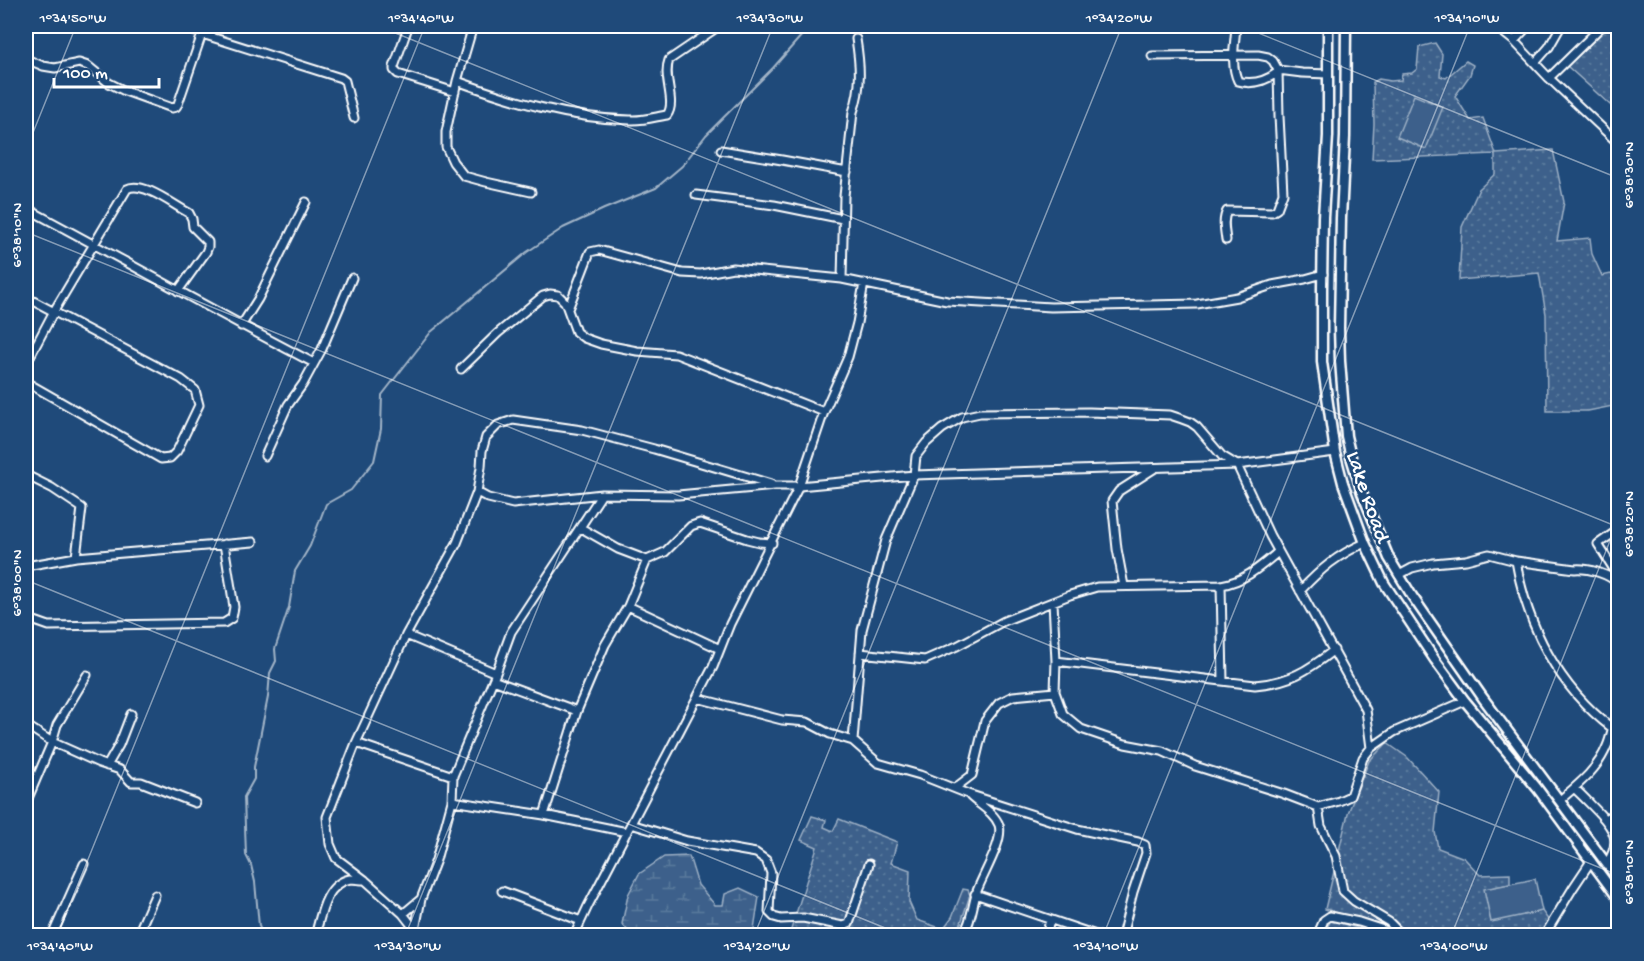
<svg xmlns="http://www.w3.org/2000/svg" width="1644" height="961" viewBox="0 0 1644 961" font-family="'Gochi Hand',sans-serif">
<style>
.grass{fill:url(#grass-dots);stroke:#9eb0c5;stroke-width:1.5}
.wetland{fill:url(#wetland-marsh);stroke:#9eb0c5;stroke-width:1.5}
.garden{fill:#3c618b;stroke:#9eb0c5;stroke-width:1.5}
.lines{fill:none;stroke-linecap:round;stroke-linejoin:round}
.stream{stroke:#a3b5c8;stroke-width:2}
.minor-casing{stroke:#fff;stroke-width:11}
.major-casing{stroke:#fff;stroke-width:13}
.minor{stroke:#1f4a7a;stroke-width:7}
.major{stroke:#1f4a7a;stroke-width:8}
.ticks{fill:none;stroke:#fff;stroke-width:1.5;stroke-opacity:0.45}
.labels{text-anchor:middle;stroke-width:5;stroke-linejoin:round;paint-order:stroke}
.street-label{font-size:22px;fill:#fff;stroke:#1f4a7a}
.neatline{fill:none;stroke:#fff;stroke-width:2}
.ticks-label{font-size:15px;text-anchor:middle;fill:#fff}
</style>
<defs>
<pattern id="grass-dots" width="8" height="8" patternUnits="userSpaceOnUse" patternTransform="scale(1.5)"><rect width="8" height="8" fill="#3c618b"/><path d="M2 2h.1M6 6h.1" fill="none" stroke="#59799c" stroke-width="1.8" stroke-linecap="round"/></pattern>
<pattern id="wetland-marsh" width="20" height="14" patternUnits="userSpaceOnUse" patternTransform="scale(1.5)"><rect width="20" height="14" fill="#3c618b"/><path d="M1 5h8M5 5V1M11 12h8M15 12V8" fill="none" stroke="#59799c"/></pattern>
</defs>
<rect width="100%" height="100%" fill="#1f4a7a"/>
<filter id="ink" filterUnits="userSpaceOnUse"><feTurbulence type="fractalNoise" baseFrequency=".0167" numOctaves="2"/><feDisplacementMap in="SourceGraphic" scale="12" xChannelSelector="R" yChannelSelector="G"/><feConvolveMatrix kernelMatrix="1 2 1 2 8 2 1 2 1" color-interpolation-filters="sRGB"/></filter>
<g filter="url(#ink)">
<path class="grass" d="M 1609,26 L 1618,26 L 1618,112 L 1567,66 Z
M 1435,43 L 1442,54 L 1440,76 L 1446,78 L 1466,61 L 1473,65 L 1470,75 L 1455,96 L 1470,120 L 1483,118 L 1496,154 L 1553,150 L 1564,202 L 1557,241 L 1590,238 L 1592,254 L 1602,276 L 1611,274 L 1618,283 L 1618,327 L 1616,328 L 1618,335 L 1618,405 L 1588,411 L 1547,411 L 1546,314 L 1539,273 L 1459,280 L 1462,227 L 1479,189 L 1495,174 L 1495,154 L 1372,159 L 1374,124 L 1373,82 L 1379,79 L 1391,81 L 1401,80 L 1402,74 L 1412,73 L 1417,69 L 1419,47 Z
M 1387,743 L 1407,757 L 1439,792 L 1435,832 L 1438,848 L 1464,858 L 1480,875 L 1510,874 L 1510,884 L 1485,889 L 1491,921 L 1542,911 L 1549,921 L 1540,935 L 1409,935 L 1325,909 L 1348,813 L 1369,761 Z
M 812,816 L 826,820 L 824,827 L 833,831 L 839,819 L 897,842 L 891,863 L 910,870 L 909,902 L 917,920 L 943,929 L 952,917 L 963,889 L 968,890 L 970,895 L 957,935 L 789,936 L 817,847 L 801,840 Z
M 1331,920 L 1379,935 L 1323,935 Z"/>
<path class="wetland" d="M 689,856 L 698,885 L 715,905 L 723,905 L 725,894 L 740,888 L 759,897 L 753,935 L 632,935 L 622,924 L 628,895 L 639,874 L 664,857 Z"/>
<path class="garden" d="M 1414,95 L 1443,107 L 1426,149 L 1397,137 Z
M 1535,879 L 1542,911 L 1491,922 L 1484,889 Z"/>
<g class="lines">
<path class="stream" d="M 263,936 L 259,926 L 255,882 L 251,865 L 246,855 L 244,797 L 254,779 L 254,767 L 268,697 L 270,673 L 276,661 L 275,649 L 289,607 L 295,571 L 310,546 L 326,504 L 351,490 L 374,461 L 381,429 L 382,395 L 431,332 L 527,252 L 563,228 L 604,209 L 656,188 L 682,166 L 706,135 L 773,68 L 810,26"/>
<g class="minor-casing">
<path id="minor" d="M 181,26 L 202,34 L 341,78 L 345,81 L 354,118
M 473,26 L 457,81 L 446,132 L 446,147 L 453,162 L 464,176 L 486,182 L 531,192
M 1236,26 C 1235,43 1230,65 1238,81 C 1252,85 1266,81 1278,72
M 1495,26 L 1514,41 L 1549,78 L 1618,143
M 407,30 L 394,67 L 394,70 L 398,74 L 455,92
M 856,39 C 860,64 862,87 853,112 L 844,196 L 842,279 L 947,301 L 1051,307 L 1197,304 L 1237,297 L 1272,285 L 1305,279 L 1323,274
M 1514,41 L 1528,26
M 1152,56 L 1258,55 L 1268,57 L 1273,61 L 1278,70 L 1279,116 L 1283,193 L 1277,209 L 1272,212 L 1227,211 C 1222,220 1225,231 1226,240
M 26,59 L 43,66 L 55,68 L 79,63 L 88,66 L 109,83 L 125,91 L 172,108 L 176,107 L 178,104 L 202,34 L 207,26
M 1535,63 L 1549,47 L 1561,26
M 1278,70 L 1302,73 L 1328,74
M 1549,78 L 1602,26
M 457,81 C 512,101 571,119 630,120 C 642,121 655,117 667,115 C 677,102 662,78 669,60 L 719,26
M 721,150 L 782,160 L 847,172
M 696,195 L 774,205 L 843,219
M 26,208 C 122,259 217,313 314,363
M 26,297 L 181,379 L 195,390 L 199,405 L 177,451 L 170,458 L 161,459 L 26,382
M 568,309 L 590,252 L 599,250 L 682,273 L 701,274 L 733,268 L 842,279
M 241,326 L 258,299 L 306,202
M 26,364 L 54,311 L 127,189 C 142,180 175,206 189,213 L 192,219 L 193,227 L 208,242 L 208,247 L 206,252 L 178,291
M 461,369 L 498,333 L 543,296 L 550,294 L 558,295 L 565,302 L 576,332 L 584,338 L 601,344 L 637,351 L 676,354 L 824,412
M 265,456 L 288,405 L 303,384 L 322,349 L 352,278
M 26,475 L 52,488 L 82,508 L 76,557
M 477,492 L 488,498 L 513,504 L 602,494 L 678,495 L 775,486 L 799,486 L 914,475 L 1237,465 L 1335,452
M 647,560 L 665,552 L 691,526 L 700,523 L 747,539 L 759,542 L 772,543
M 1516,561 C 1527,627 1559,688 1612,728
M 26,566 L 76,557 L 253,542
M 26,575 L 28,613 L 32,620 L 49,626 L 224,623 L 232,618 L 234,607 L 224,544
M 1399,575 L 1412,568 L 1433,563 L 1466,560 L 1489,554 L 1516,561 L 1575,569 C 1588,568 1610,574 1618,584
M 1615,579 L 1615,571 L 1598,544 L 1618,530
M 1221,585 L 1223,681
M 1124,586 L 1117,549 L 1112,501 L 1119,491 L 1155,468
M 1300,591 C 1321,569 1337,555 1365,543
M 1053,602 L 1056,661 L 1055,692 L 1063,714 L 1081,729 L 1125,744 L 1162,751 L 1195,766 L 1284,794 L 1318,807 L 1339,801 L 1350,796 L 1363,758 L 1371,748 L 1366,710 L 1270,536 L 1237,465 L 1222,456 L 1197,427 L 1190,422 L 1182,419 L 1170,415 L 1089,412 L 980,413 L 962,417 L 942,429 L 926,443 L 916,456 L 914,475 L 886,540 L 862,630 L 853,741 L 878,763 L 920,775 L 968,794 L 1077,829 L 1138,842 L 1145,845 L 1146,853 L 1133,892 L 1122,936
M 628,606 L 720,649
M 406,635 L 356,743 L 327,817 L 330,844 L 336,858 L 365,880 L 403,914 L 420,936
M 860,653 L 925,660 L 957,646 L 1004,621 L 1070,595 L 1097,587 L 1221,585 C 1245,581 1260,567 1278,552
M 1056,661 L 1255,685 C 1290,682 1307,671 1334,650
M 496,673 L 406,635 L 457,543 L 477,492 L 481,467 L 482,451 L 486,437 L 498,425 L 513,420 L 582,430 L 654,449 L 771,484
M 493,680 L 577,711
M 697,698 L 782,720 L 807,722 L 830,734 L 853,741
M 26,725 L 52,742 L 99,763 L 120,770 L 131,782 L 141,782 L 195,803
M 356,743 L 453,776
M 1371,748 L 1394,732 L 1465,701
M 107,766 L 119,745 L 131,714
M 955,788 L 972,775 L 985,721 L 999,703 L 1013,696 L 1055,692
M 1575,789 C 1583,796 1591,805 1599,813 C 1615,830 1621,842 1607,863
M 1560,800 C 1579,784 1598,769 1607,746 C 1612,735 1612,724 1618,714
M 452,801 L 544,815 L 627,832
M 26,803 L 52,742 L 57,725 L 87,675
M 1318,807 L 1321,826 L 1336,856 L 1343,891 L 1354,901 L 1389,922 L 1403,936
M 544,815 L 577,711 L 605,645 L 628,606 L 647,560 L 618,549 L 581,528
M 1605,819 L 1618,811
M 631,824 L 687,841 L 756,853 L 766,860 L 771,873 L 769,912 L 774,917 L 781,919 L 803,918 L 843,926 L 849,924 L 869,864
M 502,891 L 581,921
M 975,894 L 1099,936
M 403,914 L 421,899
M 415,930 L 421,899 L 436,860 L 452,801 L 453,776 L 496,673 L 511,632 L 602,494
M 52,936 L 84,864
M 137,936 L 155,895
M 315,936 C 321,915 325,884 350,879 C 354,879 360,880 365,880
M 574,936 L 588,906 L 713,667 L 730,624 L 799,486 L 824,412 L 848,357 L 857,323 L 864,283
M 963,936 C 965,930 969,924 970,918 C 973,909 974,900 977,891 C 983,874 1004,841 999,825 C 994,812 979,805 970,796
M 1046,936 L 1050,920
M 1317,936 L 1324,920 L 1330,916 L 1359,922 L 1402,936
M 1544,936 L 1573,888 L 1591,861"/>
</g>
<g class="major-casing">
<path id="major" d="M 1328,26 L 1328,136 L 1323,217 L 1322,289 L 1322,362 L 1335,452 L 1343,483 L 1365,543 L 1384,583 L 1435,660 L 1465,701 L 1537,788 L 1618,898
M 1346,26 L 1345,137 L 1341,218 L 1339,328 L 1340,361 L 1346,436 L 1351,457 L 1362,493 L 1389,558 L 1412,596 L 1483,698 L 1618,879"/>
</g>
<use href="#minor" class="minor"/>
<use href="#major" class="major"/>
</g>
</g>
<path class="ticks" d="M 378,26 L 1618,527M 1241,26 L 1618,178M 26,150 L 76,26M 26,232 L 1618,875M 26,580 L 905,936M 26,929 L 42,936M 57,936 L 425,26M 405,936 L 773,26M 754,936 L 1122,26M 1103,936 L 1470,26M 1451,936 L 1618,521"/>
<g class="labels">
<g class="street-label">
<text transform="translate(1370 496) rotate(71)" y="8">Lake Road</text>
</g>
</g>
<rect width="1644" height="961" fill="none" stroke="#1f4a7a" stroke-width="66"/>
<path d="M54 78v9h105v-9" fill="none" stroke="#ffffff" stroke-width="3"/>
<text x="63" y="78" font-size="18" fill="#ffffff" stroke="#1f4a7a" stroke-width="4.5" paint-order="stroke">100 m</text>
<rect x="33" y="33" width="1578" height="895" class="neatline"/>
<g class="ticks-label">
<text x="73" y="22">1°34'50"W</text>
<text x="421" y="22">1°34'40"W</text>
<text x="770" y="22">1°34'30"W</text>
<text x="1119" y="22">1°34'20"W</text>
<text x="1467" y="22">1°34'10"W</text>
<text transform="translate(1628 175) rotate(-90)" y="5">6°38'30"N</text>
<text transform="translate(16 235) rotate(-90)" y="5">6°38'10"N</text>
<text transform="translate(1628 524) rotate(-90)" y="5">6°38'20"N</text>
<text transform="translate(16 583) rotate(-90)" y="5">6°38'00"N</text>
<text transform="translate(1628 872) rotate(-90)" y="5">6°38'10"N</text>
<text x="60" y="950">1°34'40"W</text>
<text x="408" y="950">1°34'30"W</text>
<text x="757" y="950">1°34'20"W</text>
<text x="1106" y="950">1°34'10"W</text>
<text x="1454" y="950">1°34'00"W</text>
</g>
</svg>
